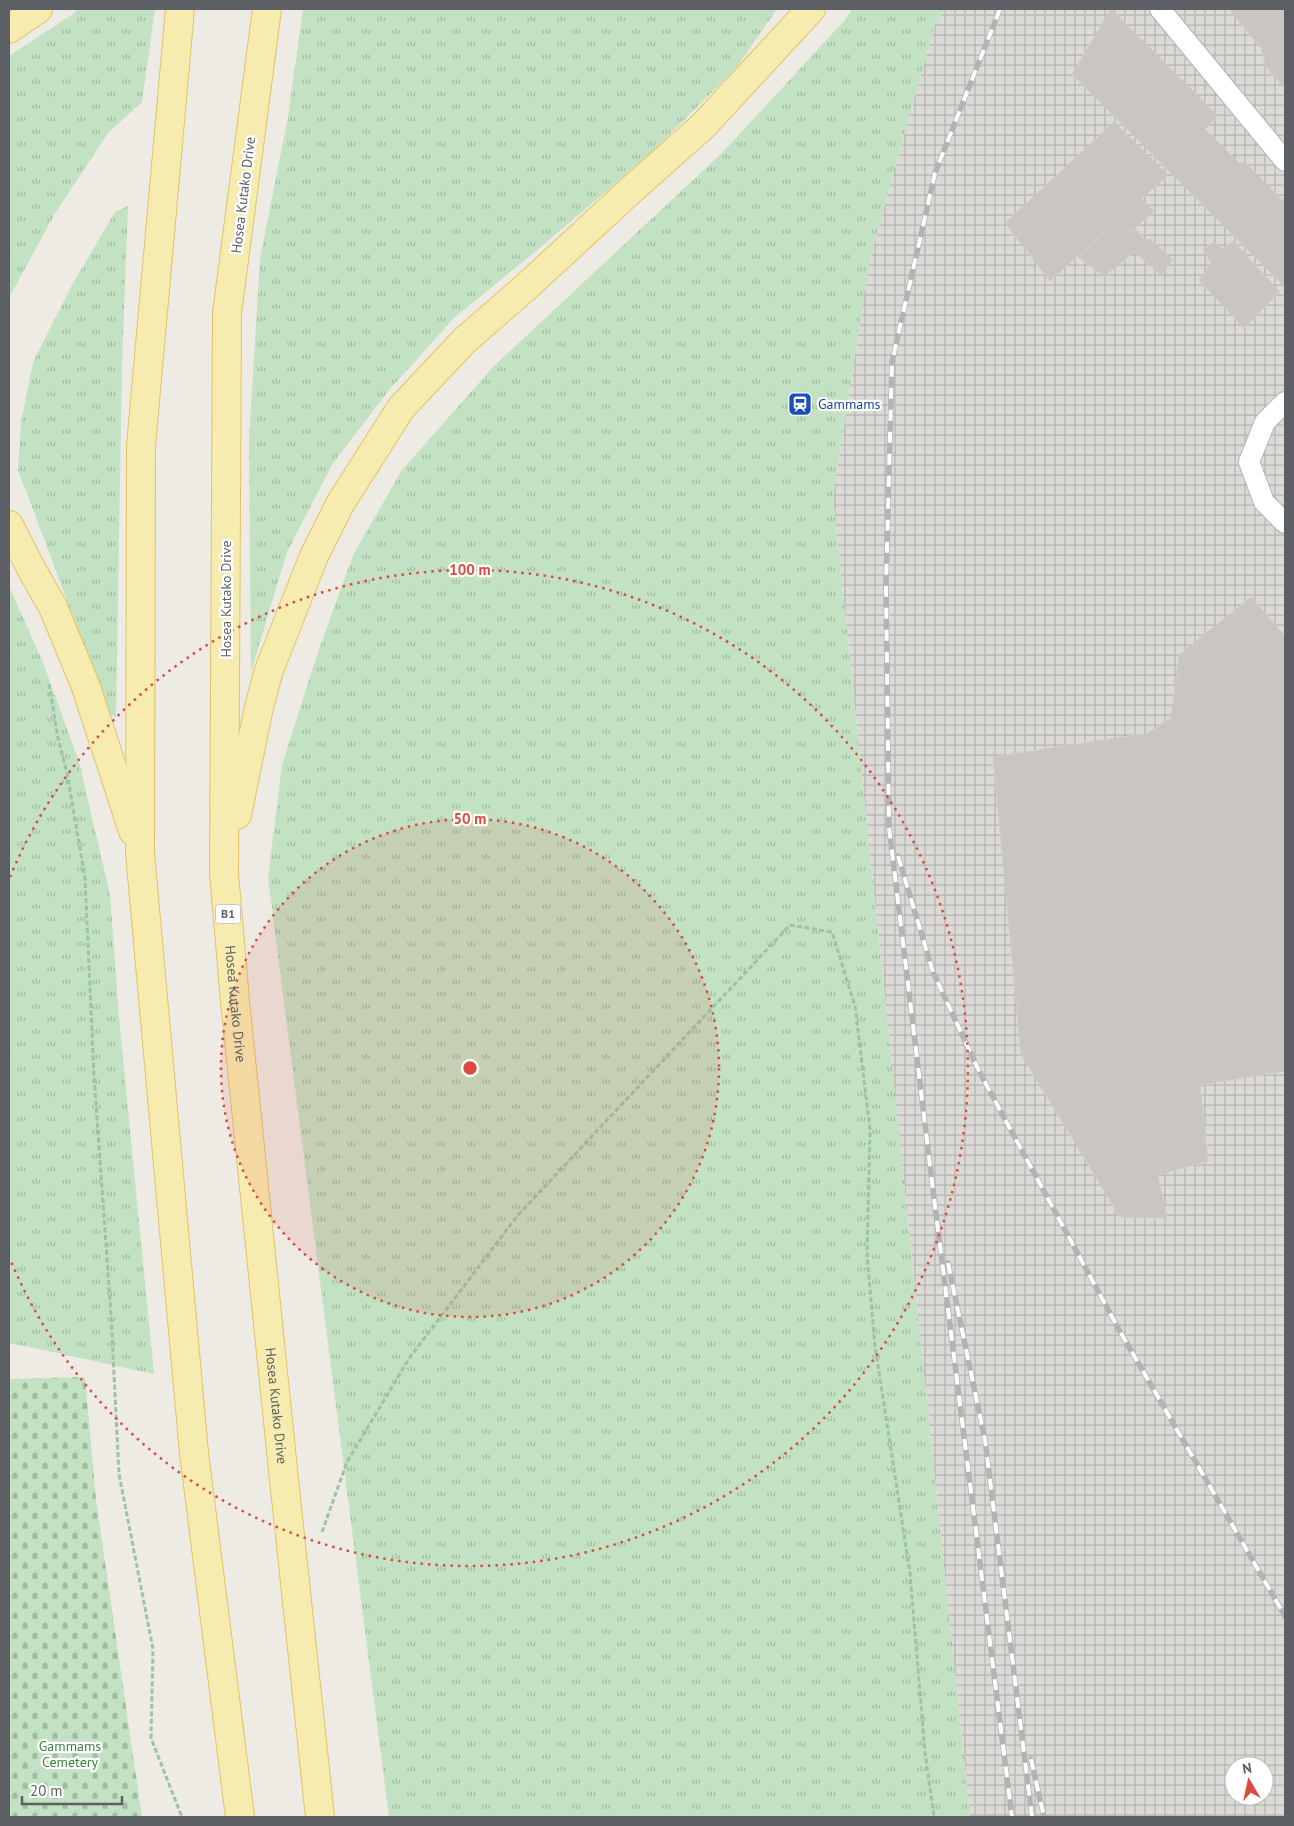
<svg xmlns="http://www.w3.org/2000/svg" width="1294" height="1826" viewBox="0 0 1294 1826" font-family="'PT Sans',sans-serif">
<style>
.industrial{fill:url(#industrial-grid);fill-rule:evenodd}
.grass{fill:url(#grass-tufts)}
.cemetery{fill:url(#cemetery-stones)}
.building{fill:#c9c6c1;stroke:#d1cdc3}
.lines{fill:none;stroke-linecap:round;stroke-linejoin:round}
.lane-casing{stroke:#b1b4b8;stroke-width:22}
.primary-casing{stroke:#e4c266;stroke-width:30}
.path{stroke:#9cc3a8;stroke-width:3;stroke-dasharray:5 2.5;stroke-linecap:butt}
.lane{stroke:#fff;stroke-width:20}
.primary{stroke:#f7ecaf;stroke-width:28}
.rail-casing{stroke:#b2b3b3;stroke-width:5.5}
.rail{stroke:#fff;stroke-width:4;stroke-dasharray:11;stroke-linecap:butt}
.ring{fill:none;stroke:#d94c3f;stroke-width:2.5;stroke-dasharray:2.5 5}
.labels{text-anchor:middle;stroke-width:4.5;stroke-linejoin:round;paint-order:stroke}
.shield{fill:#fff;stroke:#8d8f92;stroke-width:1}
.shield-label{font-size:12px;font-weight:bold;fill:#5c5f63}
.street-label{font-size:14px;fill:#5c5f63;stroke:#fff}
.transit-label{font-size:14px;fill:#164399;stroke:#fff;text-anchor:start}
.park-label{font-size:14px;fill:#3d8141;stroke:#fff}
.centre{fill:#d94c3f;stroke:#fff;stroke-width:2.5}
.ring-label{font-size:15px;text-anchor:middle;font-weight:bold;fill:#d94c3f;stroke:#fff;stroke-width:4.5;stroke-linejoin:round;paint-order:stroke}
</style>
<defs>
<pattern id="industrial-grid" width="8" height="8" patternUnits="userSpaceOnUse" patternTransform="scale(1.25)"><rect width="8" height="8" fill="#dcdad6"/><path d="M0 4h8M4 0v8" fill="none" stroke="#b6b4b1"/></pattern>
<pattern id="grass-tufts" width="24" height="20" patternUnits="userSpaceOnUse" patternTransform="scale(1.25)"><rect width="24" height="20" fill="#c3e2c3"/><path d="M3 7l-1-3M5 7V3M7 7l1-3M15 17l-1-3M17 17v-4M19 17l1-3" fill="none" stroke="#a2baa2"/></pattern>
<pattern id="cemetery-stones" width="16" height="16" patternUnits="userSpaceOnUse" patternTransform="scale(1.25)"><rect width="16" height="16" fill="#c3e2c3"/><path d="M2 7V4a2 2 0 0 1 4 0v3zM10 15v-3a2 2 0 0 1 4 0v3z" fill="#a2baa2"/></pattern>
</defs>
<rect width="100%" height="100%" fill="#edebe4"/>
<path class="industrial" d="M 946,9 L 1285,9 L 1285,1817 L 970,1817 L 833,497 L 870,259 L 935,24 ZM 1234,1766 L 1264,1766 L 1264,1796 L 1234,1796 Z"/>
<path class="grass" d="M 78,9 L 155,9 L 142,102 L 108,133 L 54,215 L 9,298 L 9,56 L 73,14 Z
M 303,9 L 777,9 L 736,68 L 652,152 L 542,246 L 454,318 L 389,390 L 333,463 L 287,552 L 251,672 L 249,440 L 260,259 L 288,117 Z
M 852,9 L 946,9 L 935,24 L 870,259 L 833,497 L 970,1817 L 389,1817 L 268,878 L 282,765 L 316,658 L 353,555 L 402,470 L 494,366 L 722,153 L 845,20 Z
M 128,206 L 122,364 L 116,718 L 109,713 L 25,488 L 18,471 L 21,422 L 33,362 L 72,285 L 115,212 Z
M 9,586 L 42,660 L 79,762 L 110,894 L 119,1018 L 154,1374 L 20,1345 L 9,1344 Z"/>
<path class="cemetery" d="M 85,1377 L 96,1500 L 142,1817 L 9,1817 L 9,1379 Z"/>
<path class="building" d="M 1111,9 L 1218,116 L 1205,129 L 1239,163 L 1245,162 L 1285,203 L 1285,287 L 1072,74 Z
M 1229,9 L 1285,9 L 1285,88 L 1266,67 L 1261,48 Z
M 1114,122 L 1168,175 L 1050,281 L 1005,223 Z
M 1142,199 L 1154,211 L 1130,233 L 1118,220 Z
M 1118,220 L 1130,233 L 1136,230 L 1145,240 L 1150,239 L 1173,260 L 1161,275 L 1135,252 L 1104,276 L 1078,257 Z
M 1233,241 L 1280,292 L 1244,328 L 1199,280 L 1211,264 L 1203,249 L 1214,242 L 1224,249 Z
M 1251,597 L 1285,636 L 1285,1071 L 1200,1085 L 1208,1161 L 1158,1175 L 1167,1218 L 1120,1217 L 1021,1054 L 993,757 L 1148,733 L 1171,718 L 1179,655 Z"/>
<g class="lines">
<g class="lane-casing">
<path id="lane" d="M 1160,9 L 1285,161
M 1285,402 L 1265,422 L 1249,462 L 1264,502 L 1285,523"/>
</g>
<g class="primary-casing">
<g id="primary">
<path d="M 180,9 L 141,446 L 140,853 L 194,1453 L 240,1817"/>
<path id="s1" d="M 267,9 L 227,313 L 224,873 L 235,1001 L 283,1470 L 320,1817"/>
<path d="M 9,29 L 38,9"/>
<path d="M 9,525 L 33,572 L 53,607 L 86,687 L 133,831"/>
<path d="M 237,815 L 259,707 L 269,670 L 314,556 L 340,504 L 401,408 L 464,341 L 527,286 L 631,190 L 703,126 L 811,9"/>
</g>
</g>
<path class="path" d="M 49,684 L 58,738 L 67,773 L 85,878 L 94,1076 L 111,1315 L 119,1474 L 153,1649 L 151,1738 L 182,1817
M 322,1532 L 347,1462 L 410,1357 L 518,1215 L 790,925 L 832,932 L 855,1006 L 870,1129 L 867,1255 L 875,1346 L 910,1573 L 925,1752 L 934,1817"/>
<use href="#lane" class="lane"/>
<use href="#primary" class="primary"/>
<g class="rail-casing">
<path id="rail" d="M 1000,9 L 935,173 L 892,362 L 886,586 L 889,827 L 932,1182 L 1012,1817
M 898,856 L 933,972 L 980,1073 L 1118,1328 L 1285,1616
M 948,1263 L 985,1440 L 1032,1817
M 1031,1759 L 1044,1817"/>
</g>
<use href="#rail" class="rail"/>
</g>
<circle cx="470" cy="1068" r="249" fill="#d94c3f" fill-opacity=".12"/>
<g class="ring">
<circle cx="470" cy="1068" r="249"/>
<path d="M10 877A498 498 0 1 1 10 1259"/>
</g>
<defs>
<g id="station-square" transform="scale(1.25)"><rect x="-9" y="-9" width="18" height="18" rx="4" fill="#1a4fb4" stroke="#fff"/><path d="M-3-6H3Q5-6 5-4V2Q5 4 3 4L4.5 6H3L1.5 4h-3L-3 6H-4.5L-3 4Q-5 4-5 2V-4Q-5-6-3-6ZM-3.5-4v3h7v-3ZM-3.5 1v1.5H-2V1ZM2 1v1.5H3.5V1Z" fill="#fff"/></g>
</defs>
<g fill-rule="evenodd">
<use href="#station-square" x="800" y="404"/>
</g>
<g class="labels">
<rect class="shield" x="215.5" y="904.5" width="25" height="19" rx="4"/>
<g class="shield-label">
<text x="228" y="918">B1</text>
</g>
<g class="street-label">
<text transform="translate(243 195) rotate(-83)" y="5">Hosea Kutako Drive</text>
<text transform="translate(226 599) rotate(-90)" y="5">Hosea Kutako Drive</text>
<text dy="5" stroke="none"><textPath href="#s1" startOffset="998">Hosea Kutako Drive</textPath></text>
<text dy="5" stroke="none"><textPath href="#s1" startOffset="1402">Hosea Kutako Drive</textPath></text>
</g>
<g class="transit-label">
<text x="818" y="409">Gammams</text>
</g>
<g class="park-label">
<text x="70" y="1751">Gammams<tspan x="70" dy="16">Cemetery</tspan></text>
</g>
</g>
<circle cx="470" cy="1068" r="8" class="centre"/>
<g class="ring-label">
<text x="470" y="575">100 m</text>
<text x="470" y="824">50 m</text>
</g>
<rect width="1294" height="1826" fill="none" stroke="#5c5f63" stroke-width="20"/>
<g transform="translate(1249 1781) rotate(351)"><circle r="24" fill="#ffffff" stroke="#bebfc1"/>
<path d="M0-4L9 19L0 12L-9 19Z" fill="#d94c3f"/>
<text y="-8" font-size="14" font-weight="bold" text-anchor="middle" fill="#5c5f63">N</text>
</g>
<path d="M22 1796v8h100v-8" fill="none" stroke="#5c5f63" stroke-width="2.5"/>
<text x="30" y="1796" font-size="15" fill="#5c5f63" stroke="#ffffff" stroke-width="4" paint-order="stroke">20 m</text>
</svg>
